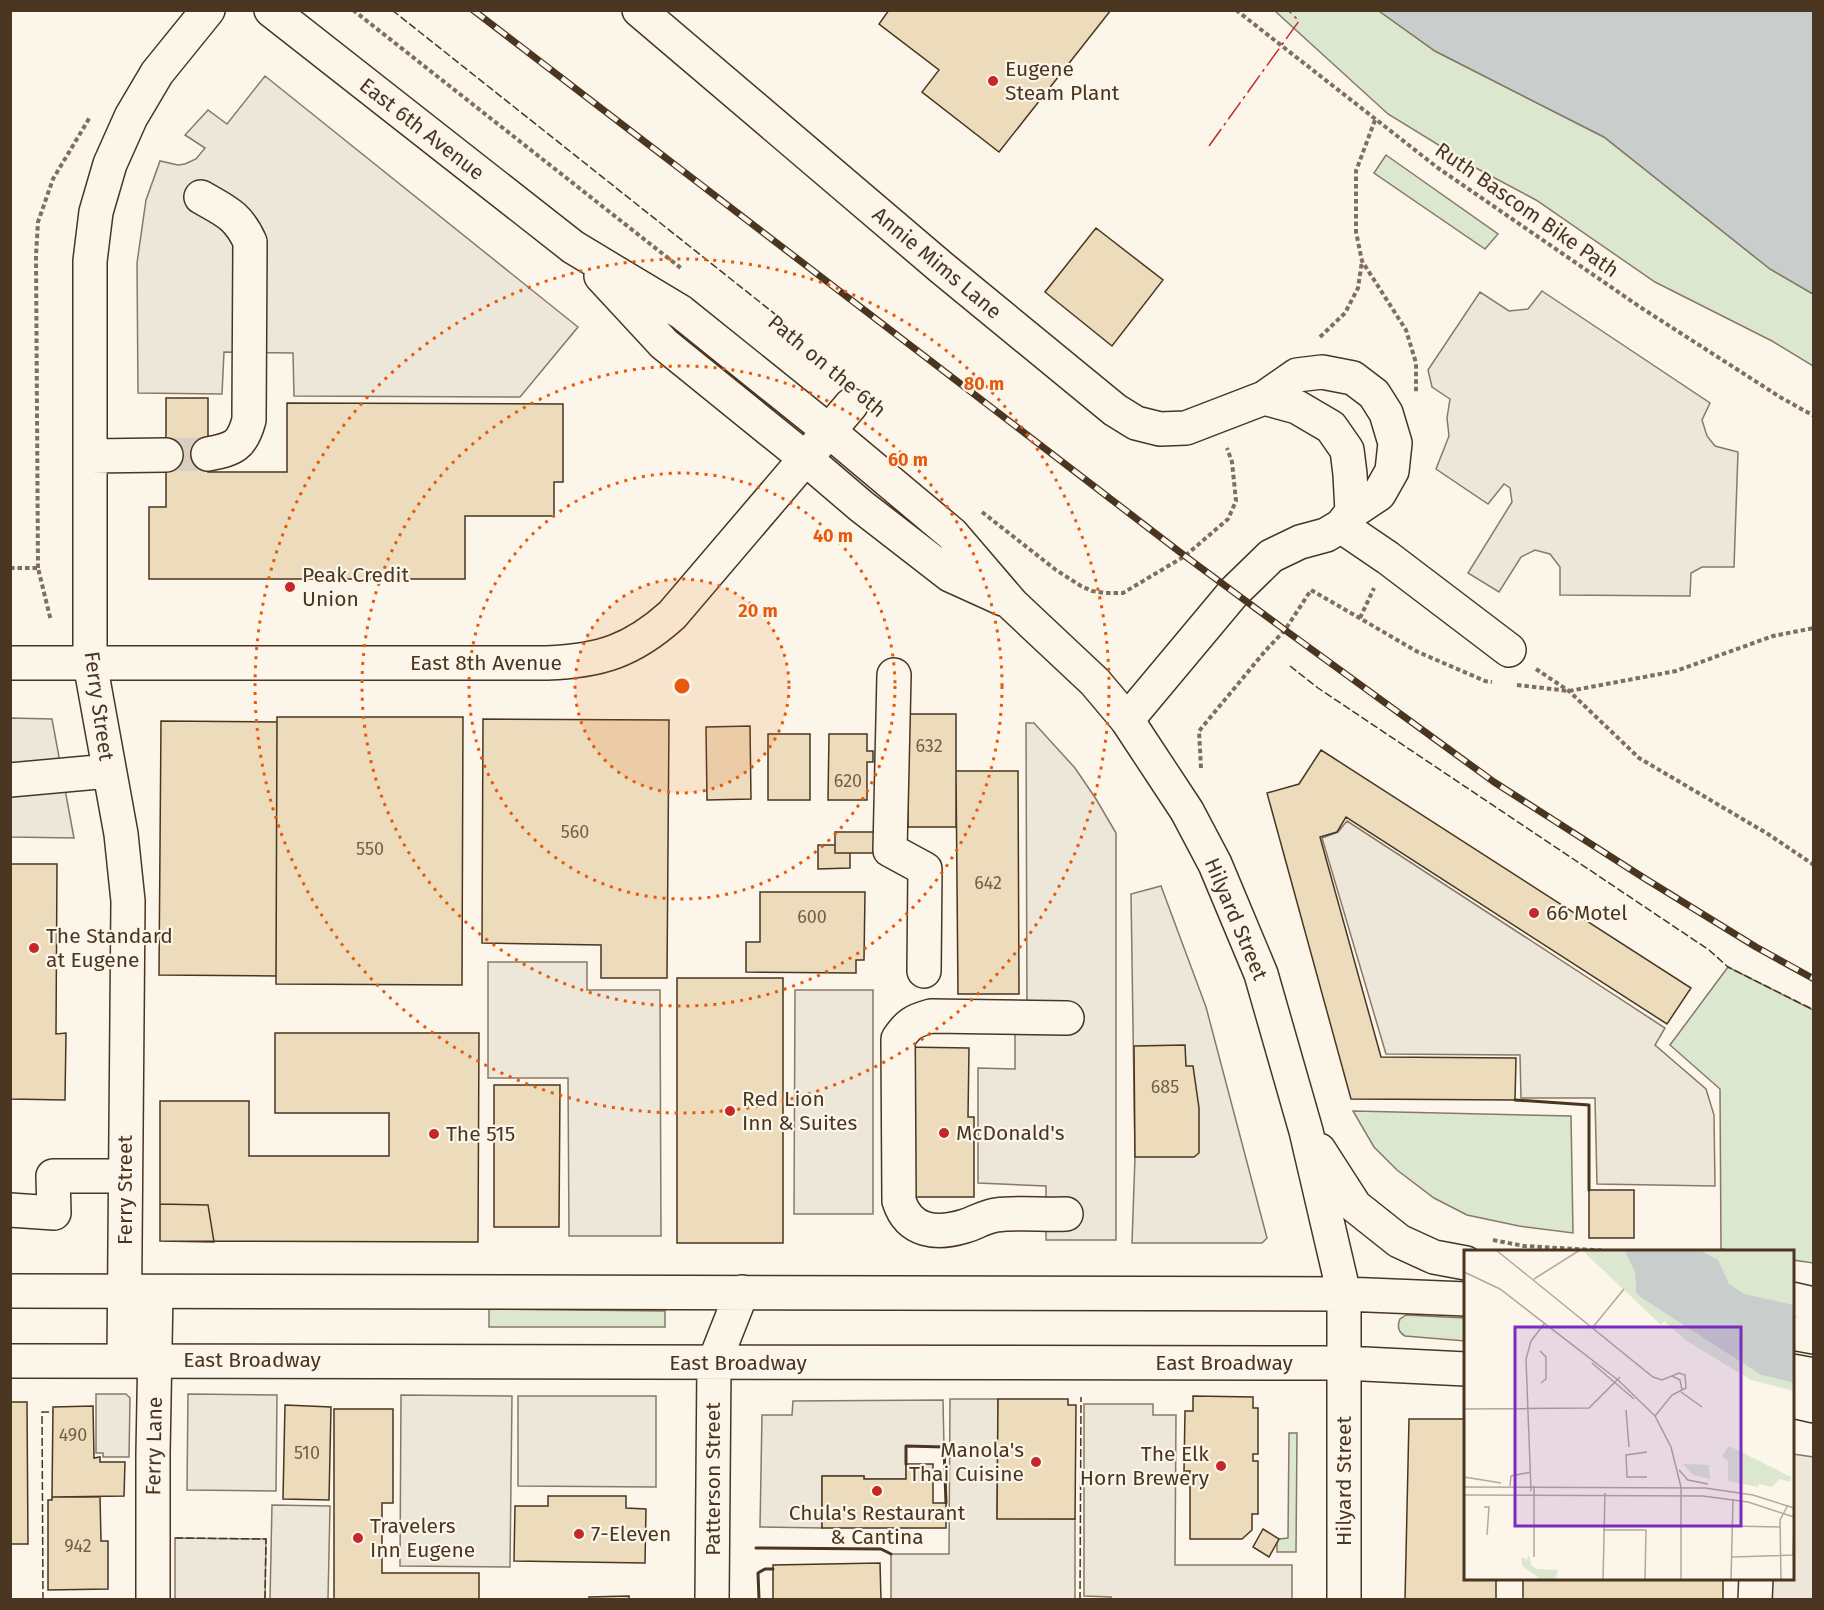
<svg xmlns="http://www.w3.org/2000/svg" width="1824" height="1610" font-family="'Fira Sans',sans-serif">
  <rect width="100%" height="100%" fill="#fbf6e9"/>
  <path fill="#dce7d0" stroke="#887966" stroke-width="1.5" d="M1275,11H1379L1435,51L1604,137L1770,269L1813,294V366L1772,341L1655,282L1536,200L1476,168L1388,114Z
    M1386,155L1498,234L1485,249L1374,173Z
    M1728,967L1813,1010V1263L1793,1260L1792,1252H1738L1721,1249L1720,1089L1670,1045Z
    M1353,1111L1571,1116L1573,1233L1519,1226L1467,1215L1434,1198L1397,1170L1374,1147Z
    M489,1309L665,1311V1327H489Z
    M1406,1315L1465,1318V1341L1405,1336C1398,1332 1397,1326 1400,1319Z
    M1289,1433H1297L1296,1552H1277V1542L1279,1539L1288,1538Z"/>
  <path fill="#ede7d9" stroke="#887966" stroke-width="1.5" d="M265,76L578,327L520,397L294,396L293,353L224,352L222,394L138,393L137,263L146,200L160,161L178,165L185,164L196,159L205,148L185,135L208,110L227,124Z
    M1542,291L1710,403L1702,420L1707,436L1715,446L1738,452L1734,567H1702L1691,573L1690,596L1560,595V567L1550,554L1535,550L1521,557L1499,592L1468,573L1512,502L1510,488L1504,484L1488,504L1436,469L1449,436L1447,418L1450,399L1432,387L1428,370L1480,292L1509,311L1528,309Z
    M11,718L52,719L74,838L11,837Z
    M1026,723H1034L1075,768L1096,799L1116,833V1240H1046V1186L978,1183V1068L1015,1069V1012H1027Z
    M1347,821L1665,1028L1655,1045L1706,1089L1714,1115L1715,1186L1597,1184L1595,1098H1521L1520,1055L1386,1054L1322,838L1338,832Z
    M1161,886L1206,1007L1267,1238L1262,1243H1132L1135,1157L1131,894Z
    M488,962H587V990H660L661,1236H569L568,1078H488Z
    M795,990H873V1214H794Z
    M96,1394H126L130,1398L129,1457H103V1453H96Z
    M188,1394L277,1395L276,1491L187,1490Z
    M401,1395L512,1396L510,1567L400,1566Z
    M518,1396H656V1487L518,1486Z
    M950,1399H998L997,1518L1075,1519V1599L891,1600V1554H949Z
    M943,1400L944,1447L906,1446V1479H864V1476H822V1528L760,1527L762,1415H792L793,1401Z
    M1084,1404H1153V1415H1176L1175,1565H1292V1599L1112,1600L1111,1597L1084,1596Z
    M1793,1454L1813,1457V1599H1772V1579L1792,1578Z
    M272,1505L330,1506L328,1599H270Z
    M175,1538L266,1539L265,1599H175Z"/>
  <path fill="#c9cecd" stroke="#887966" stroke-width="1.5" d="M1379,11H1813V294L1770,269L1604,137L1435,51Z"/>
  <path fill="#ecdcbc" stroke="#4a3520" stroke-width="1.5" d="M889,10H1111L999,152L922,92L939,70L879,24Z
    M1096,228L1163,280L1112,346L1045,292Z
    M166,398H208V472H287V403L563,404V482H554V516H465V579H149V507H166Z
    M903,714H956V827H908V778Z
    M277,717H463L462,985L276,984Z
    M483,719L669,720L667,978H601V945L482,943Z
    M161,721L277,722L276,976L159,975Z
    M750,726L751,799L707,800L706,727Z
    M768,734H810V800H768Z
    M829,734H867V751H873V762H867V800H828Z
    M1321,750L1691,988L1667,1024L1346,817L1337,832L1320,837L1381,1057L1516,1058L1515,1100L1351,1099L1267,793L1299,784Z
    M956,771H1018L1019,994H958Z
    M835,832H874V853H835Z
    M818,845H835V853H850V868L818,869Z
    M10,864H57L56,1034L66,1033L65,1100L10,1099Z
    M760,892H865L864,960H856V973L746,972V942H760Z
    M677,978H783V1243H677Z
    M275,1033H479L478,1242L160,1241V1101H249V1156H389V1113H275Z
    M1185,1045L1186,1066H1193L1199,1108V1153L1194,1157H1135L1134,1046Z
    M904,1047L969,1048L968,1117H974V1197H904Z
    M494,1085H560L559,1227H494Z
    M1589,1190H1634V1238H1589Z
    M160,1204L208,1205L214,1242L160,1241Z
    M1193,1396L1253,1397V1408H1258V1454H1253V1461H1258V1514H1252V1530L1242,1539H1190V1471H1184L1185,1411H1193Z
    M998,1399H1068V1405H1076L1075,1519H997Z
    M10,1402H27L28,1544H10Z
    M285,1405L331,1407L329,1500L283,1499Z
    M93,1406L94,1458L100,1457V1462H125L124,1496L52,1497L53,1407Z
    M334,1409H393V1503H382V1573H479V1600H334Z
    M1409,1419H1466V1578H1496V1600H1405Z
    M906,1464H933V1503H946V1528H822V1476H864V1479H906Z
    M548,1496H626V1508L646,1509L645,1563L514,1561L515,1506H548Z
    M52,1497H100L101,1541H108V1589L48,1590V1500H52Z
    M1263,1529L1279,1539L1269,1557L1253,1547Z
    M880,1563L881,1600H773V1565Z
    M1523,1578H1723V1600H1523Z
    M629,1596V1600H589V1597Z"/>
  <g fill="none" stroke-linecap="round" stroke-linejoin="round">
    <path stroke="#d8cfc1" stroke-width="33" stroke-dasharray="33 16" stroke-linecap="butt" d="M166,455L208,454"/>
    <g stroke="#4a3520" stroke-width="36">
      <path id="minor" d="M639,10L942,268L1115,410L1136,423L1160,429L1186,428L1264,398L1297,375L1322,372L1353,378L1374,394L1386,413L1395,443L1392,471L1379,494L1352,512L1341,526L1326,535L1300,542L1271,556L1234,592L1127,720
        M201,197C225,211 238,215 250,242L249,420C242,446 234,449 208,454
        M1264,398L1297,407L1331,427L1347,450L1350,474L1352,512
        M90,456L166,455
        M1341,526L1388,558L1509,650
        M10,663H547C600,661 632,651 672,615L851,405
        M894,675L890,850L925,869L924,971
        M10,780L109,771
        M10,1210L54,1213L53,1176H125
        M1066,1214C1043,1215 1018,1212 996,1215C984,1217 975,1223 965,1226C936,1235 909,1232 899,1201L898,1039C908,1024 913,1021 931,1016L1067,1018
        M124,1360L128,901L121,834L90,663V261L96,212L110,164L131,117L157,73L208,10
        M153,1600V1453L156,1292
        M1755,1600L1756,1578"/>
    </g>
    <g stroke="#4a3520" stroke-width="36">
      <path id="major" d="M271,10L573,247L681,312L829,431L952,534L1012,604L1095,682L1127,720L1187,811L1215,864L1261,974L1306,1131L1344,1294V1600
        M601,276L664,344L806,459L861,506L950,575L1003,599
        M1319,1150L1355,1206L1399,1241L1434,1257L1466,1263
        M10,1291L1344,1294L1466,1299
        M1792,1299L1814,1304
        M1792,1333L1814,1337
        M10,1361L1344,1363L1466,1369
        M1792,1371L1814,1375
        M1792,1401L1814,1406
        M712,1600L714,1363L742,1292"/>
    </g>
    <path stroke="#7f6f5c" stroke-width="4" stroke-dasharray="4.5 3" stroke-linecap="butt" d="M353,10L682,269
      M1236,10L1438,168L1640,307L1780,397L1814,416
      M1375,120L1356,171V232L1362,261L1406,330L1416,363V393
      M1320,337L1345,313L1358,288L1362,261
      M982,512L1056,570L1081,586L1092,591L1105,593H1123L1185,556L1228,519L1236,501L1232,462L1227,448
      M10,568H38L51,621
      M38,568L36,255L38,222L53,179L90,117
      M1360,618L1374,588
      M1536,669L1569,691L1639,758L1768,834L1814,865
      M1517,685L1569,691L1676,671L1773,636L1814,628
      M1201,768L1199,731L1266,650L1285,630L1311,590L1418,652L1485,681L1492,682
      M1493,1240L1524,1246L1628,1252"/>
    <use href="#minor" stroke="#fbf6e9" stroke-width="33"/>
    <use href="#major" stroke="#fbf6e9" stroke-width="33"/>
    <g stroke="#4a3520" stroke-width="7">
      <path id="rail" d="M473,10L1185,556L1285,630L1494,782L1644,878L1756,947L1814,979"/>
    </g>
    <use href="#rail" stroke="#fbf6e9" stroke-width="4.5" stroke-dasharray="14" stroke-linecap="butt"/>
    <path stroke="#4a3520" stroke-width="1.5" stroke-dasharray="8 3" stroke-linecap="butt" d="M392,10L785,322
      M1290,666L1318,688L1709,950L1728,967L1814,1010
      M175,1538L266,1539L265,1600
      M43,1600L42,1412H53
      M1080,1600L1081,1397"/>
    <path stroke="#4a3520" stroke-width="3" d="M1515,1100L1589,1105V1190
      M906,1464V1446L944,1447L946,1503
      M756,1548L881,1549L891,1554
      M759,1599L758,1573L765,1569H773"/>
    <path stroke="#c62828" stroke-width="1.5" stroke-dasharray="21 4.5 3 4.5" stroke-linecap="butt" d="M1209,146L1299,21L1288,10"/>
  </g>
  <circle cx="682" cy="686" r="107" fill="#e8590c" fill-opacity=".12"/>
  <g fill="none" stroke="#e8590c" stroke-width="3" stroke-dasharray="3 6">
    <circle cx="682" cy="686" r="107"/>
    <circle cx="682" cy="686" r="213"/>
    <circle cx="682" cy="686" r="320"/>
    <circle cx="682" cy="686" r="427"/>
  </g>
  <g fill="#c62828" stroke="#fbf6e9" stroke-width="2">
    <circle cx="993" cy="81" r="6"/>
    <circle cx="290" cy="587" r="6"/>
    <circle cx="1534" cy="913" r="6"/>
    <circle cx="34" cy="948" r="6"/>
    <circle cx="730" cy="1111" r="6"/>
    <circle cx="944" cy="1133" r="6"/>
    <circle cx="434" cy="1134" r="6"/>
    <circle cx="1036" cy="1462" r="6"/>
    <circle cx="1221" cy="1466" r="6"/>
    <circle cx="877" cy="1491" r="6"/>
    <circle cx="579" cy="1534" r="6"/>
    <circle cx="358" cy="1538" r="6"/>
  </g>
  <g text-anchor="middle" stroke-width="4.5" stroke-linejoin="round" paint-order="stroke">
    <g font-size="18" fill="#725f47">
      <text x="929" y="752">632</text>
      <text x="848" y="787">620</text>
      <text x="575" y="838">560</text>
      <text x="370" y="855">550</text>
      <text x="988" y="889">642</text>
      <text x="812" y="923">600</text>
      <text x="1165" y="1093">685</text>
      <text x="73" y="1441">490</text>
      <text x="307" y="1459">510</text>
      <text x="78" y="1552">942</text>
    </g>
    <g font-size="21" fill="#4a3520" stroke="#fbf6e9" text-anchor="start">
      <text x="1005" y="76">Eugene<tspan x="1005" dy="24">Steam Plant</tspan></text>
      <text x="302" y="582">Peak Credit<tspan x="302" dy="24">Union</tspan></text>
      <text x="1546" y="920">66 Motel</text>
      <text x="46" y="943">The Standard<tspan x="46" dy="24">at Eugene</tspan></text>
      <text x="742" y="1106">Red Lion<tspan x="742" dy="24">Inn &amp; Suites</tspan></text>
      <text x="956" y="1140">McDonald's</text>
      <text x="446" y="1141">The 515</text>
      <text x="1024" y="1457" text-anchor="end">Manola's<tspan x="1024" dy="24">Thai Cuisine</tspan></text>
      <text x="1209" y="1461" text-anchor="end">The Elk<tspan x="1209" dy="24">Horn Brewery</tspan></text>
      <text x="877" y="1520" text-anchor="middle">Chula's Restaurant<tspan x="877" dy="24">&amp; Cantina</tspan></text>
      <text x="370" y="1533">Travelers<tspan x="370" dy="24">Inn Eugene</tspan></text>
      <text x="591" y="1541">7-Eleven</text>
    </g>
    <g font-size="21" fill="#4a3520" stroke="#fbf6e9">
      <text transform="translate(422 129) rotate(38)" y="7">East 6th Avenue</text>
      <text transform="translate(1527 210) rotate(35)" y="7">Ruth Bascom Bike Path</text>
      <text transform="translate(937 263) rotate(40)" y="7">Annie Mims Lane</text>
      <text transform="translate(827 366) rotate(40)" y="7">Path on the 6th</text>
      <text x="486" y="670">East 8th Avenue</text>
      <text transform="translate(99 706) rotate(82)" y="7">Ferry Street</text>
      <text transform="translate(1236 919) rotate(67)" y="7">Hilyard Street</text>
      <text transform="translate(125 1190) rotate(-90)" y="7">Ferry Street</text>
      <text x="252" y="1367">East Broadway</text>
      <text x="738" y="1370">East Broadway</text>
      <text x="1224" y="1370">East Broadway</text>
      <text transform="translate(154 1446) rotate(-89)" y="7">Ferry Lane</text>
      <text transform="translate(713 1479) rotate(-90)" y="7">Patterson Street</text>
      <text transform="translate(1344 1481) rotate(-90)" y="7">Hilyard Street</text>
    </g>
  </g>
  <g transform="translate(1464 1250)">
    <rect width="330" height="330" fill="#fbf6e9"/>
    <path d="M160,0L171,22L172,42L176,47L297,125L330,133V141L287,130L223,91L200,71L197,75L119,1ZM233,0H330V55L275,46ZM265,196L327,227L326,232L316,229L308,237L295,234L294,237L264,231V211L258,206ZM219,214L245,215L246,229L229,225ZM65,305L67,315L73,319L94,320L91,330H78L58,316L57,307L63,310Z" fill="#dce7d0"/>
    <path d="M160,0H236L254,10L265,34L280,44L330,55V133L297,125L176,47L172,42L171,22Z" fill="#c9cecd"/>
    <path fill="none" stroke="#b4a999" stroke-width="1.5" d="M32,0L189,127L198,130L215,123L221,125L222,138L208,145L191,166M0,22L36,39L154,130L191,166L207,197L217,237V330M70,29L116,0M129,77L160,39M76,101L82,107V129L77,133M128,113L170,149M208,126L216,130L218,140M217,142L238,157M0,159L125,158L156,127M162,160L165,197M215,220L224,230L244,234M0,227L37,233M183,227H163L162,205L183,202M46,236L47,226L67,222M0,237L241,238L289,245L330,258M67,241L62,109L67,91L80,74M0,245L239,246L284,252L330,267M20,257H25L23,285M268,276L316,277M139,280H182L181,330M70,307V236M268,307L329,305L330,280M139,330L141,243M267,330L269,249M317,330L316,270L324,255"/>
    <path fill="#7b2cbf" fill-opacity="0.15" stroke="#7b2cbf" stroke-width="3" d="M51,77H277V276H51Z"/>
    <rect width="330" height="330" fill="none" stroke="#4a3520" stroke-width="3"/>
  </g>
  <circle cx="682" cy="686" r="9" fill="#e8590c" stroke="#fbf6e9" stroke-width="3"/>
  <g font-size="18" text-anchor="middle" font-weight="bold" fill="#e8590c" stroke="#fbf6e9" stroke-width="4.5" stroke-linejoin="round" paint-order="stroke">
    <text x="984" y="390">80 m</text>
    <text x="908" y="466">60 m</text>
    <text x="833" y="542">40 m</text>
    <text x="758" y="617">20 m</text>
  </g>
  <rect width="1824" height="1610" fill="none" stroke="#4a3520" stroke-width="24"/>
</svg>
